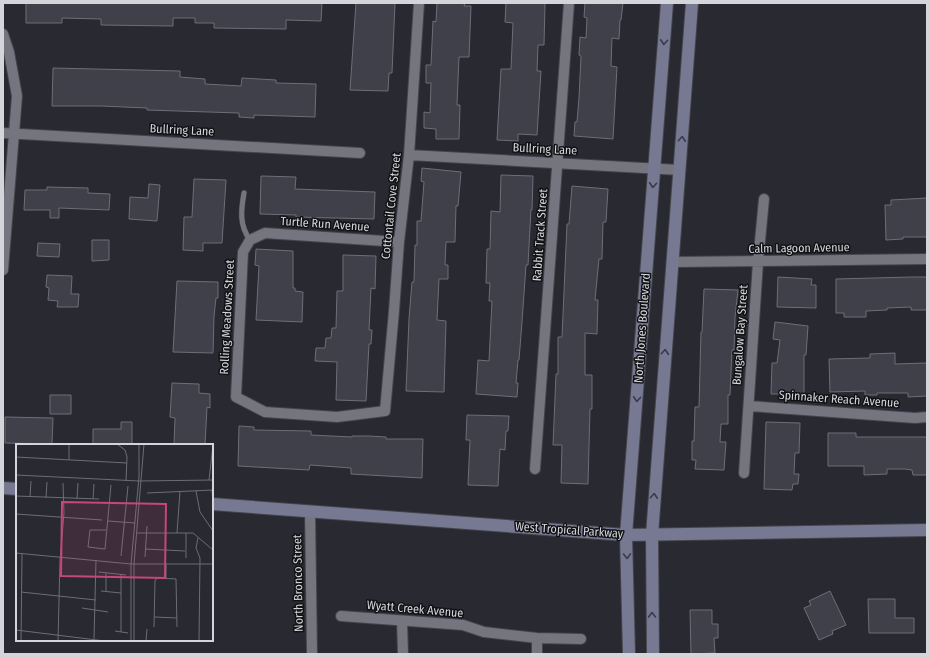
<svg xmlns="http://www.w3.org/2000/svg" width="930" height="657" font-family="'Fira Sans Condensed',sans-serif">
  <rect width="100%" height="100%" fill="#282931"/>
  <path fill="#3f4049" stroke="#6d6f78" d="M26,3H322L321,21L286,20V29L214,28V23H195V18H173V26L101,25V19L62,18V23H26Z
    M356,3H395L392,73H389L388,91L350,90Z
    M437,3H465L464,6H471L469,57H459L457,105H460L459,139H436V129L424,128V112L430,113L431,83H426V65H431L433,21L436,22Z
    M506,3H545L544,45H538L537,71H541L537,135L518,134V141L497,140L501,69H511L513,23L505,22Z
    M585,3H623L621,20H620L619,39L612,38L611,66L617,67L613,139L574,136L575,122H577L579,98L581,56L579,55L580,37L586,38L587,18L584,17Z
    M53,68L180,71V77L205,79V84L241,86L242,78L276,80V83L316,84L315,117L254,115V118L239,117V113L147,110V108L101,106H52Z
    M422,168L461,172L458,206H456L455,242H446L445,265H448V279H439L437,320L446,321L444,392L406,391L409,319L412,282H414L415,245H417V221H421L424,182L421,181Z
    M501,175L533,176L532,210L531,209L528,265H526L522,322L519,360H518L516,383H518L517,397L476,394L478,360L489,361L492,301H489L490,283H486L487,249H490L491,211L500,212Z
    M261,176L296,177L295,189L375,192L374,219L296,217V215L260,214Z
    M194,179L226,180L222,243H203V251L183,250L184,217H192Z
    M149,184L160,185L157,221L129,219L130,197L148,198Z
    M572,186L608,189L606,222H603L602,259H599L595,300H598L597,334L585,333V375H592V409H590L588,484L561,483L562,445H553L556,374H558V337H562L567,224H569Z
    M47,187L88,188V193L110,194L109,210L59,208V218H50V210H24L25,190H47Z
    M927,198V237H903V239L886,240L885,205H891V200Z
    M92,240H109V260L92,261Z
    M38,243L60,244L59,257L37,256Z
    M256,249L293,251V288H295V291L303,292L302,322L256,320L259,266L255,265Z
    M343,255L376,256L375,289L371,288L369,330H372L371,344H369L366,401L336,400L337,362L315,361L316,348H325L326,338H331L332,328H336L337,291H343Z
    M47,275L72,276L71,294H79L78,307H57L58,301L48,300L49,288L46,287Z
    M778,277L812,279L811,285H816V308L777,307Z
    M911,277H927V310H911V307L887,308V310L866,311V317H844V313H836V279Z
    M177,281L218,282V298H216L214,316L213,353L173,352Z
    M704,289L738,290L735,317L734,350H732L730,395H728V424H721L720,442H726L724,470L695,469L696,460H692V441H694L695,407H699L701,332H702Z
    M775,322L808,326L806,355H804V394H771L772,363H777L780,340L773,339Z
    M895,353V364L926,363L927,366V396L908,397V393H877V395H865V391L830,392L829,359L870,358V354Z
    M172,383L199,384V393L210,394V408L207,407L205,445H174L175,418L170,417Z
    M50,395H71V414H50Z
    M467,415L509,416L508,431H506L505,450L500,449L498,486L468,485L470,440H466Z
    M5,417L53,418L52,444L5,443Z
    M121,422H132V445H93V429H121Z
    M766,422L800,423L799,453H795L794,474H799L798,484H793L792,490L764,489Z
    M239,426L254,427V430L311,431V435L352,437V436H369L386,437V439H423L422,478L351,474V468L310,465L309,470L238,466Z
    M828,433H856V437H927V475H913L912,470L905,469H887V474L864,475V466H828Z
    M830,591L846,625L832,631L833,634L819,640L804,608L811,605L809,601Z
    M868,599H895V618H914V633H869Z
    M690,610H712V624H718V638H714L715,653L691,654Z"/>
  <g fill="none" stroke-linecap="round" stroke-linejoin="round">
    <g stroke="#44444b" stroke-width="6">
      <path id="service" d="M244,193C241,210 239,225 250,240"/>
    </g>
    <g stroke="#44444b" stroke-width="12">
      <path id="minor" d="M3,34L9,52L17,96L3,270
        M3,133L360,153
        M409,155L680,170
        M399,242L265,233L250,240L243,252L236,397L265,412L337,417L385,411L394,311L399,242L409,155L419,3
        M672,262L927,259
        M749,406L915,418L927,417
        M535,469L569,3
        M744,473L758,262L764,199
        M310,511L312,654
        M341,616L463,625L484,632L537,638L581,639
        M402,621L403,654
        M537,638V654"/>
    </g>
    <g stroke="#44444b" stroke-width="14">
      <path id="secondary" d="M3,488L17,489
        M212,504L626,535L927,530
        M629,654L626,535L667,3
        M653,654L652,535L692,3"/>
    </g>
    <use href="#service" stroke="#74757f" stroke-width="5"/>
    <use href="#minor" stroke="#74757f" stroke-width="10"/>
    <use href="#secondary" stroke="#777993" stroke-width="12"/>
  </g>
  <defs><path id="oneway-chevron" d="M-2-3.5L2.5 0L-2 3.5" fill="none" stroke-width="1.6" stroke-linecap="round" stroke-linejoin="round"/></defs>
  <g stroke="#3a3b47">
    <use href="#oneway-chevron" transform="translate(664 42) rotate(94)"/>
    <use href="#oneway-chevron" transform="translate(682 139) rotate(-86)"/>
    <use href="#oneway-chevron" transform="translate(653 185) rotate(94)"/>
    <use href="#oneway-chevron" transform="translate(665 352) rotate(-86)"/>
    <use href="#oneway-chevron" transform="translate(637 399) rotate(94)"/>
    <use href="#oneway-chevron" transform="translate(654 496) rotate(-86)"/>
    <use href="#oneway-chevron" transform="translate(627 556) rotate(89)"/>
    <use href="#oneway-chevron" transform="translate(652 615) rotate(-91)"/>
  </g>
  <g text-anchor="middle" stroke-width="3" stroke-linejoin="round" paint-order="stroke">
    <g font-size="12" fill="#d4d5da" stroke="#111215">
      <text transform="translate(182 130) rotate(3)" y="4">Bullring Lane</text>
      <text transform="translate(545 149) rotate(3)" y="4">Bullring Lane</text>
      <text transform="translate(391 206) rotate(-84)" y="4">Cottontail Cove Street</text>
      <text transform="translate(325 224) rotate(4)" y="4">Turtle Run Avenue</text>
      <text transform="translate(540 235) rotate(-86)" y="4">Rabbit Track Street</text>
      <text transform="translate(799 248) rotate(-1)" y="4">Calm Lagoon Avenue</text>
      <text transform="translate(227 317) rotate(-87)" y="4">Rolling Meadows Street</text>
      <text transform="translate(642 328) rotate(-86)" y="4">North Jones Boulevard</text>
      <text transform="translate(740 335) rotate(-86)" y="4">Bungalow Bay Street</text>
      <text transform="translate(839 399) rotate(4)" y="4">Spinnaker Reach Avenue</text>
      <text transform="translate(569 530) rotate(4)" y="4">West Tropical Parkway</text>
      <text transform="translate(298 583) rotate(-91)" y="4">North Bronco Street</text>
      <text transform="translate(415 609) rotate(5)" y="4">Wyatt Creek Avenue</text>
    </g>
  </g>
  <g transform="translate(16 444)">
    <rect width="197" height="197" fill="#282931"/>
    <path fill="none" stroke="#6d6e75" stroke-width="1" d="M101,0L109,6L111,13L110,37M0,13L111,19M53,16V0M0,31L123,37L197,36M193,36L197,1M196,46L197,58M180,47L184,68L197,87M131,49L197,46M0,52L83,55M14,53L15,37M30,54L31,38M61,55L62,39M77,55L78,40M0,70L86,76M92,77L119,79M90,86H74L72,103L89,105L95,41M121,89H177L197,106M161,89L164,47M170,89V114M182,94L180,104L184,114L183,197M129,105L169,107M0,109L115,120H197M105,112L112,42M129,113L131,82M150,120V134M83,128L110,131M90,129V148M85,147L105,149M5,148L80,156M66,164L92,168M139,173L161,174M138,183L139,136L142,134L160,135L161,183M0,186L89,197M99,187L112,189M105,188V131M78,195L80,116M5,197L6,110M42,197L44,116L48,69L47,39M115,197V120L123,33V0M118,197V120L128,0M130,197L131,185"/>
    <path fill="#c6477b" fill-opacity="0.15" stroke="#c6477b" stroke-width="2" d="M46,58L150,60L149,134L45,132Z"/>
    <rect width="197" height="197" fill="none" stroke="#d4d5da" stroke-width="2"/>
  </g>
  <rect width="930" height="657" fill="none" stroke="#d4d5da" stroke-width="8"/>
</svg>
